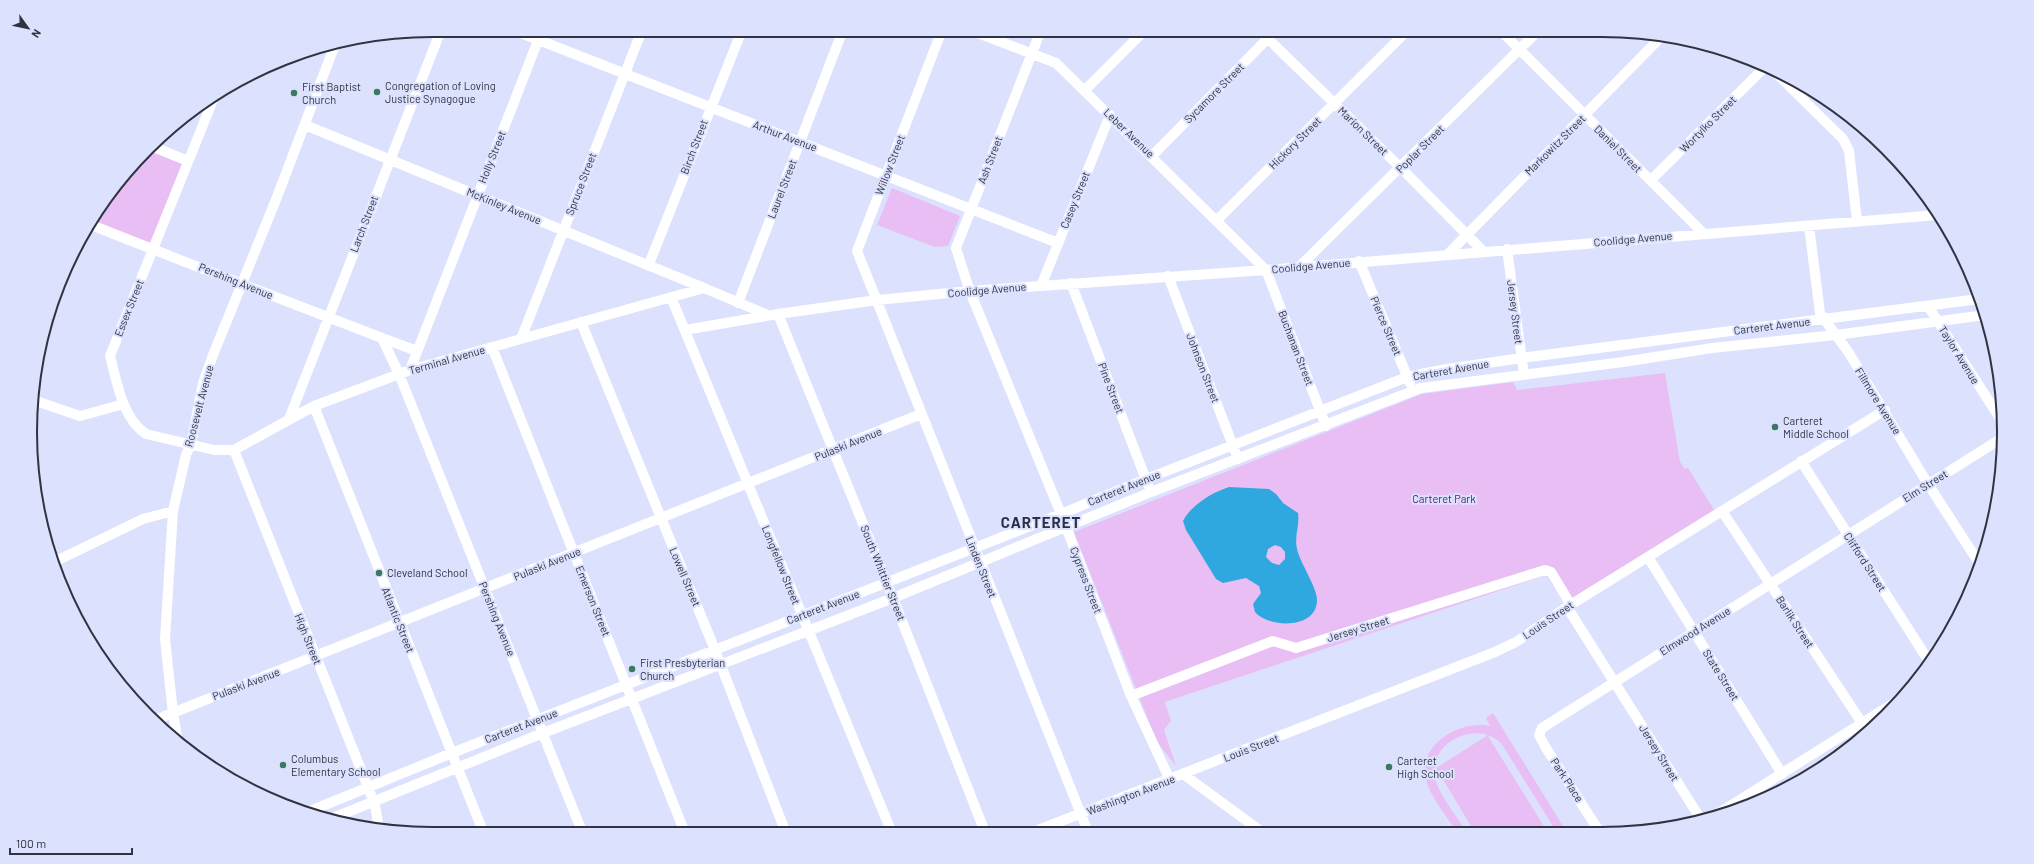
<svg xmlns="http://www.w3.org/2000/svg" width="2034" height="864" font-family="Barlow,sans-serif">
  <rect width="100%" height="100%" fill="#dce2fe"/>
  <path fill="#e8bef4" d="M152,145L187,159L148,247L89,224L130,167Z
    M892,188L960,216L948,246L935,247L877,225Z
    M1665,373L1680,462L1685,469L1688,468L1716,513L1568,608L1546,575L1165,702L1171,721L1164,730L1176,766L1157,742L1074,532L1422,394L1513,382L1517,390Z
    M1493,713L1566,831H1556L1503,746C1483,719 1433,738 1434,772C1434,789 1457,816 1466,831H1456C1446,815 1431,798 1426,780C1417,744 1460,720 1490,726L1486,718Z
    M1488,735V736L1547,831H1474L1436,768Z"/>
  <path fill="#2ea8de" fill-rule="evenodd" d="M1229,487L1269,489L1276,494L1283,503L1298,513C1300,525 1294,536 1297,549C1300,563 1317,587 1317,600C1317,628 1274,628 1258,615L1255,612L1253,604L1261,593L1259,586L1246,578L1223,583L1216,579L1186,530L1183,521C1191,505 1213,492 1229,487ZM1275,545L1281,547L1285,552V559L1279,565L1272,563L1266,557L1268,549Z"/>
  <g fill="none" stroke-linecap="round" stroke-linejoin="round">
    <path stroke="#fff" stroke-width="10" d="M513,30L1058,243
      M942,30L857,251L1088,832
      M970,30L1056,63L1266,270L1326,426
      M1041,30L956,248L969,289L1061,514L1131,696L1170,780
      M1259,30L1401,168L1483,251
      M1500,30L1703,233
      M1774,71L1843,139L1849,151L1857,221
      M1085,90L1145,30
      M215,95L110,356C117,382 122,418 146,434L214,450H234L314,406L410,370L704,288L768,315
      M305,125L704,288
      M151,146L188,161
      M1152,156L1276,30
      M1651,180L1765,67
      M1216,221L1408,30
      M89,224C186,263 284,300 382,338L399,374L583,834
      M1809,226L1820,313L1849,353L1928,484L1981,566
      M1507,249L1524,375
      M1448,254L1662,36
      M1359,261L1410,383
      M649,264L742,30
      M1300,266L1539,30
      M1168,276L1238,459
      M1071,283L1148,485
      M1041,286L1110,115
      M671,297L892,833
      M738,303L843,30
      M1928,306L2003,423
      M778,314L887,583L985,832
      M581,322L715,650L786,833
      M685,330L778,314L877,300L970,291L1266,270L1938,215
      M382,338L417,351
      M521,339L642,30
      M492,347L685,833
      M410,370L542,30
      M33,400L80,416L124,404
      M314,406L484,834
      M289,419L441,30
      M234,450L375,805L379,829
      M1801,461L1930,663
      M1722,511L1862,723L1870,731
      M1648,557L1782,774
      M52,563L143,519L173,511
      M1567,607L1700,818
      M1131,696L1273,641L1296,648L1545,570L1551,572L1571,605
      M155,720L921,414
      M178,742L173,713L165,639L173,511L186,455L191,444L203,383L213,355L277,197L336,42
      M1183,774L1262,832
      M305,813L452,753L1061,514L1146,479L1407,377L1441,370L1521,358L1979,299
      M1719,813L1894,703
      M328,820L543,733L893,598L1151,492L1421,388L1623,362L1712,348L1836,335L1985,315
      M1599,831L1546,748L1539,735L1542,728L2002,438
      M1033,832L1495,652L1516,642L1567,607L1885,410"/>
  </g>
  <g fill="#3c7862" stroke="#dce2fe" stroke-width="1.5">
    <circle cx="377" cy="92" r="4"/>
    <circle cx="294" cy="93" r="4"/>
    <circle cx="1775" cy="427" r="4"/>
    <circle cx="379" cy="573" r="4"/>
    <circle cx="632" cy="669" r="4"/>
    <circle cx="283" cy="765" r="4"/>
    <circle cx="1389" cy="767" r="4"/>
  </g>
  <g text-anchor="middle" stroke-width="4" stroke-linejoin="round" paint-order="stroke">
    <g font-size="11" fill="#303341" stroke="#dce2fe" text-anchor="start">
      <text x="385" y="90">Congregation of Loving<tspan x="385" dy="13">Justice Synagogue</tspan></text>
      <text x="302" y="91">First Baptist<tspan x="302" dy="13">Church</tspan></text>
      <text x="1783" y="425">Carteret<tspan x="1783" dy="13">Middle School</tspan></text>
      <text x="387" y="577">Cleveland School</text>
      <text x="640" y="667">First Presbyterian<tspan x="640" dy="13">Church</tspan></text>
      <text x="291" y="763">Columbus<tspan x="291" dy="13">Elementary School</tspan></text>
      <text x="1397" y="765">Carteret<tspan x="1397" dy="13">High School</tspan></text>
    </g>
    <g font-size="11" fill="#303341" stroke="#dce2fe">
      <text transform="translate(1214 93) rotate(-45)" y="4">Sycamore Street</text>
      <text transform="translate(1708 124) rotate(-45)" y="4">Wortylko Street</text>
      <text transform="translate(1363 131) rotate(44)" y="4">Marion Street</text>
      <text transform="translate(1129 133) rotate(44)" y="4">Leber Avenue</text>
      <text transform="translate(785 136) rotate(21)" y="4">Arthur Avenue</text>
      <text transform="translate(1295 143) rotate(-45)" y="4">Hickory Street</text>
      <text transform="translate(1555 145) rotate(-45)" y="4">Markowitz Street</text>
      <text transform="translate(694 147) rotate(-69)" y="4">Birch Street</text>
      <text transform="translate(1420 149) rotate(-45)" y="4">Poplar Street</text>
      <text transform="translate(1618 149) rotate(45)" y="4">Daniel Street</text>
      <text transform="translate(492 157) rotate(-68)" y="4">Holly Street</text>
      <text transform="translate(990 160) rotate(-69)" y="4">Ash Street</text>
      <text transform="translate(890 165) rotate(-69)" y="4">Willow Street</text>
      <text transform="translate(581 184) rotate(-69)" y="4">Spruce Street</text>
      <text transform="translate(782 189) rotate(-69)" y="4">Laurel Street</text>
      <text transform="translate(1075 200) rotate(-68)" y="4">Casey Street</text>
      <text transform="translate(504 206) rotate(22)" y="4">McKinley Avenue</text>
      <text transform="translate(364 224) rotate(-69)" y="4">Larch Street</text>
      <text transform="translate(1633 239) rotate(-5)" y="4">Coolidge Avenue</text>
      <text transform="translate(1311 266) rotate(-5)" y="4">Coolidge Avenue</text>
      <text transform="translate(236 281) rotate(22)" y="4">Pershing Avenue</text>
      <text transform="translate(987 290) rotate(-5)" y="4">Coolidge Avenue</text>
      <text transform="translate(129 308) rotate(-68)" y="4">Essex Street</text>
      <text transform="translate(1515 312) rotate(83)" y="4">Jersey Street</text>
      <text transform="translate(1386 326) rotate(67)" y="4">Pierce Street</text>
      <text transform="translate(1772 326) rotate(-7)" y="4">Carteret Avenue</text>
      <text transform="translate(1296 348) rotate(69)" y="4">Buchanan Street</text>
      <text transform="translate(1959 355) rotate(58)" y="4">Taylor Avenue</text>
      <text transform="translate(447 360) rotate(-16)" y="4">Terminal Avenue</text>
      <text transform="translate(1203 368) rotate(69)" y="4">Johnson Street</text>
      <text transform="translate(1451 370) rotate(-10)" y="4">Carteret Avenue</text>
      <text transform="translate(1111 388) rotate(69)" y="4">Pine Street</text>
      <text transform="translate(1878 401) rotate(58)" y="4">Fillmore Avenue</text>
      <text transform="translate(199 406) rotate(-75)" y="4">Roosevelt Avenue</text>
      <text transform="translate(848 444) rotate(-22)" y="4">Pulaski Avenue</text>
      <text transform="translate(1925 486) rotate(-32)" y="4">Elm Street</text>
      <text transform="translate(1124 488) rotate(-22)" y="4">Carteret Avenue</text>
      <text transform="translate(1865 562) rotate(57)" y="4">Clifford Street</text>
      <text transform="translate(547 564) rotate(-22)" y="4">Pulaski Avenue</text>
      <text transform="translate(781 565) rotate(68)" y="4">Longfellow Street</text>
      <text transform="translate(981 567) rotate(68)" y="4">Linden Street</text>
      <text transform="translate(883 573) rotate(68)" y="4">South Whittier Street</text>
      <text transform="translate(685 577) rotate(67)" y="4">Lowell Street</text>
      <text transform="translate(1086 580) rotate(69)" y="4">Cypress Street</text>
      <text transform="translate(593 601) rotate(68)" y="4">Emerson Street</text>
      <text transform="translate(823 607) rotate(-21)" y="4">Carteret Avenue</text>
      <text transform="translate(497 619) rotate(68)" y="4">Pershing Avenue</text>
      <text transform="translate(398 620) rotate(68)" y="4">Atlantic Street</text>
      <text transform="translate(1548 620) rotate(-34)" y="4">Louis Street</text>
      <text transform="translate(1795 622) rotate(57)" y="4">Barlik Street</text>
      <text transform="translate(1358 629) rotate(-17)" y="4">Jersey Street</text>
      <text transform="translate(1695 631) rotate(-32)" y="4">Elmwood Avenue</text>
      <text transform="translate(308 639) rotate(68)" y="4">High Street</text>
      <text transform="translate(1721 675) rotate(58)" y="4">State Street</text>
      <text transform="translate(246 684) rotate(-21)" y="4">Pulaski Avenue</text>
      <text transform="translate(521 726) rotate(-21)" y="4">Carteret Avenue</text>
      <text transform="translate(1251 748) rotate(-21)" y="4">Louis Street</text>
      <text transform="translate(1659 753) rotate(58)" y="4">Jersey Street</text>
      <text transform="translate(1567 780) rotate(57)" y="4">Park Place</text>
      <text transform="translate(1131 795) rotate(-21)" y="4">Washington Avenue</text>
    </g>
    <g font-size="11" fill="#5f1172" stroke="#dce2fe">
      <text x="1444" y="503">Carteret Park</text>
    </g>
    <g font-size="15" font-weight="bold" letter-spacing="1" fill="#292e49" stroke="#dce2fe">
      <text x="1041" y="528">CARTERET</text>
    </g>
  </g>
  <path d="M0 0H2034V864H0ZM432 37H1602A395 395 0 0 1 1997 432V432A395 395 0 0 1 1602 827H432A395 395 0 0 1 37 432V432A395 395 0 0 1 432 37Z" fill="#dce2fe" fill-rule="evenodd"/>
  <path fill="none" stroke="#303341" stroke-width="2" d="M432 37H1602A395 395 0 0 1 1997 432V432A395 395 0 0 1 1602 827H432A395 395 0 0 1 37 432V432A395 395 0 0 1 432 37Z"/>
  <g transform="translate(28 28) rotate(123)" stroke="#dce2fe" stroke-width="3" paint-order="stroke">
  <path d="M0-3L7 15L0 10L-7 15Z" fill="#303341"/>
  <text y="-6" font-size="11" font-weight="bold" text-anchor="middle" fill="#303341">N</text>
  </g>
  <path d="M10 848v6h122v-6" fill="none" stroke="#303341" stroke-width="2"/>
  <text x="16" y="848" font-size="12" fill="#303341" stroke="#dce2fe" stroke-width="3" paint-order="stroke">100 m</text>
</svg>
